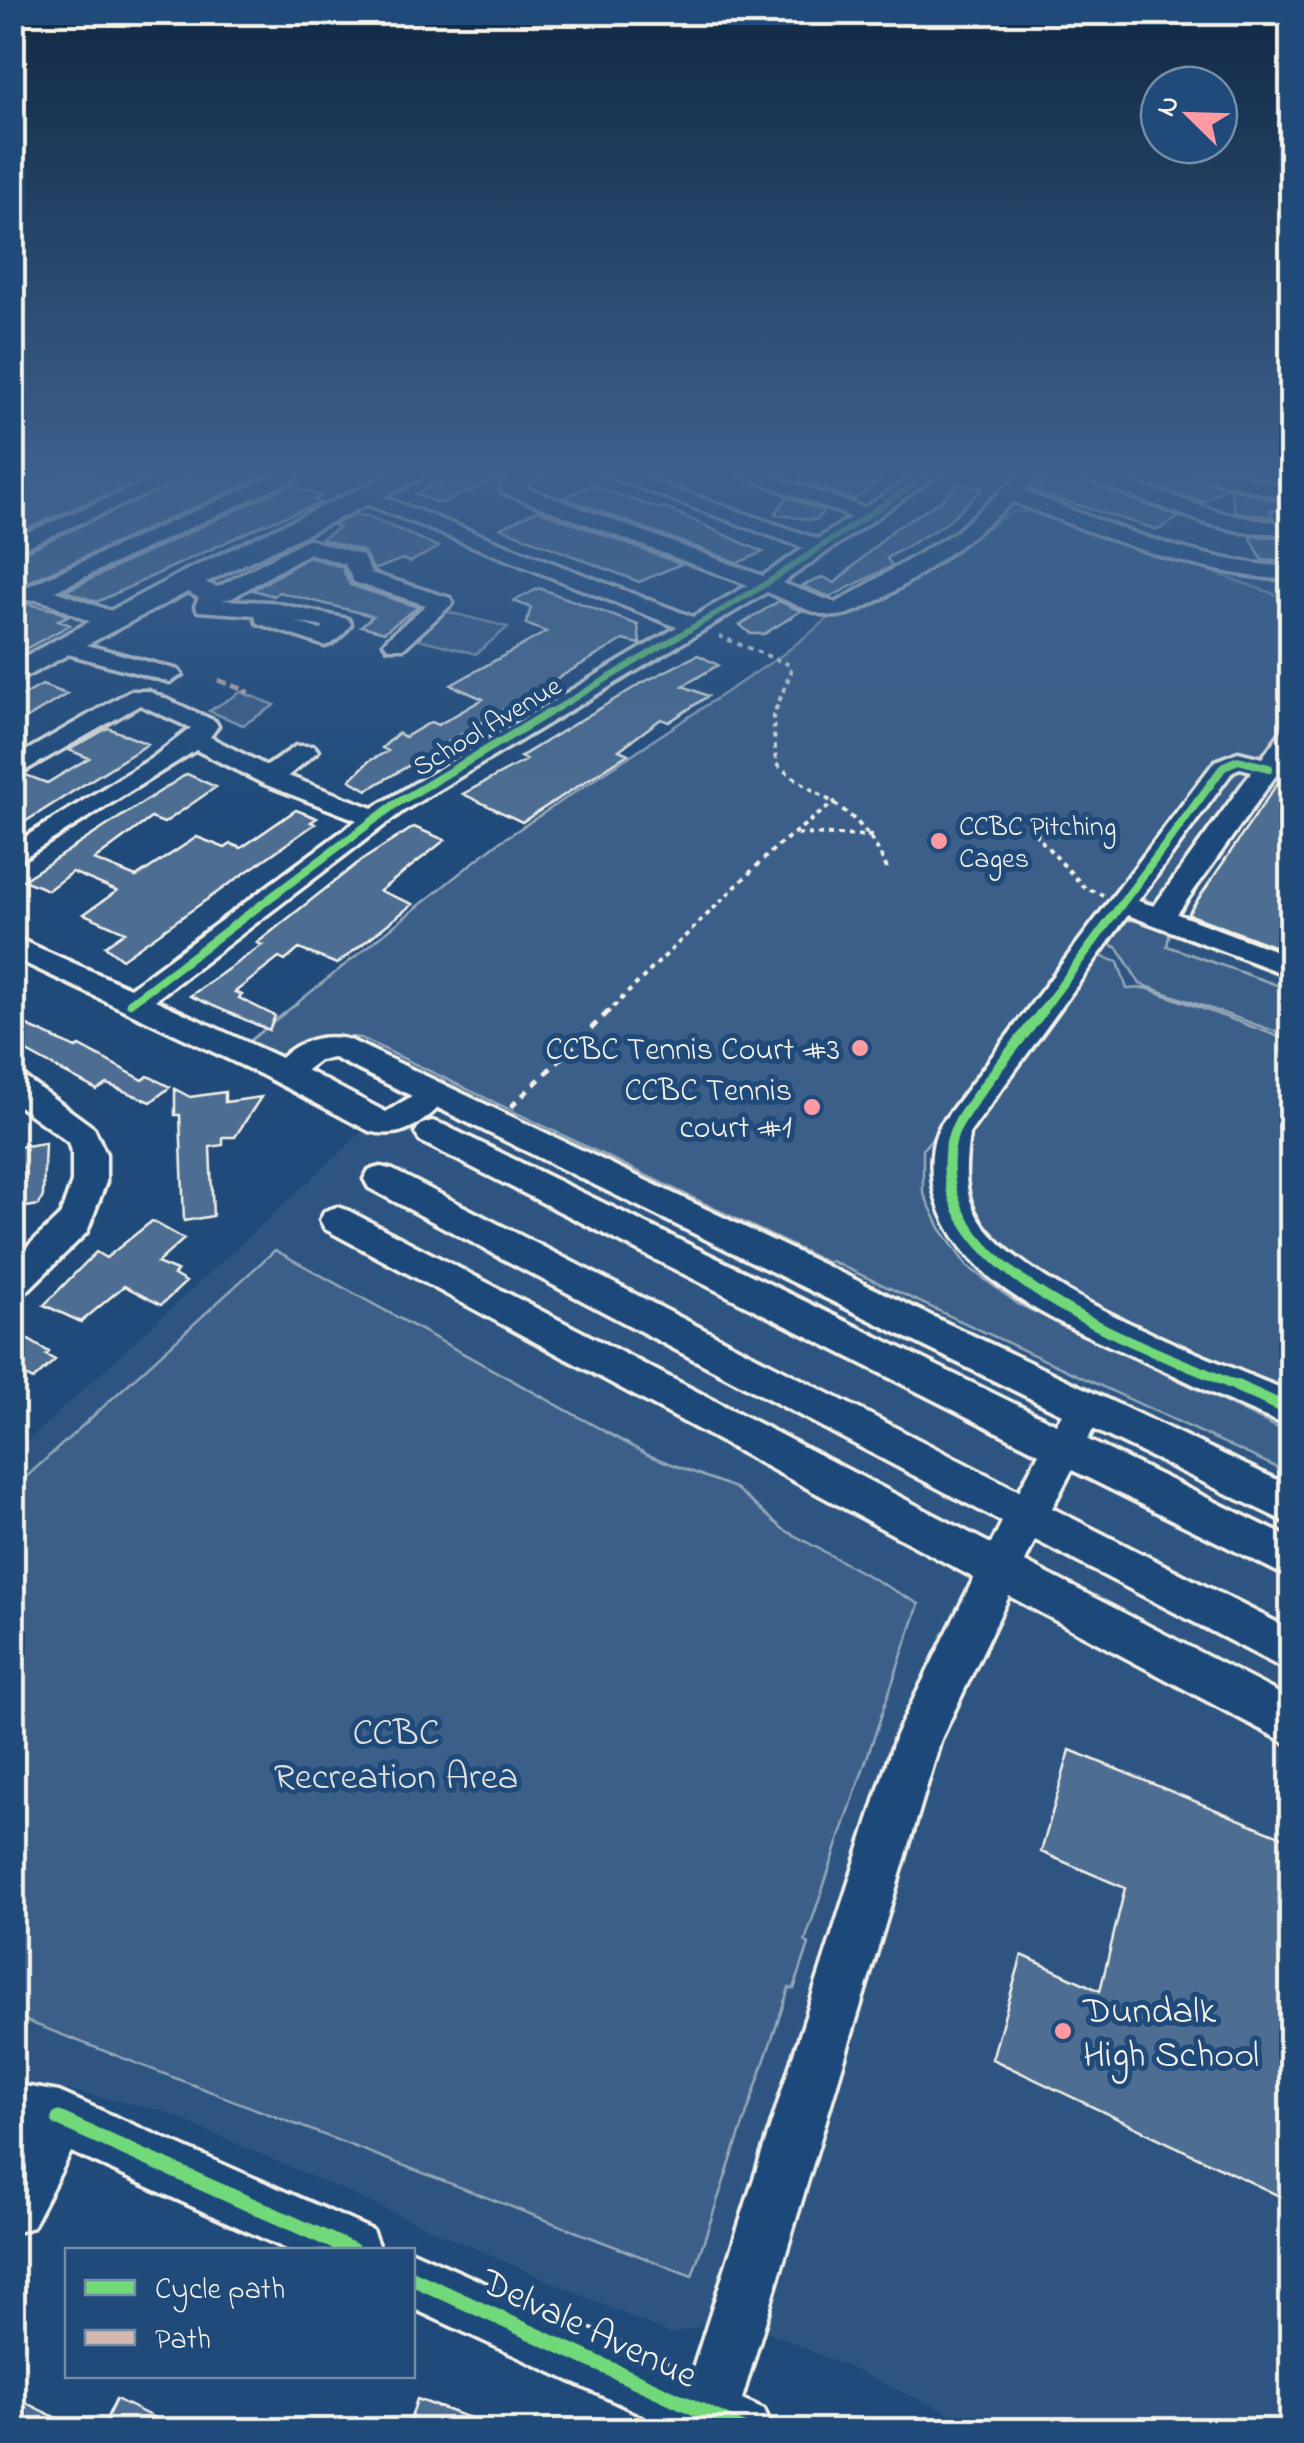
<svg xmlns="http://www.w3.org/2000/svg" width="1304" height="2443" font-family="'Indie Flower',sans-serif">
  <rect width="100%" height="100%" fill="#1f4a7a"/>
  <filter id="ink" filterUnits="userSpaceOnUse"><feTurbulence type="fractalNoise" baseFrequency=".01" numOctaves="2"/><feDisplacementMap in="SourceGraphic" scale="20" xChannelSelector="R" yChannelSelector="G"/><feConvolveMatrix kernelMatrix="1 2 1 2 8 2 1 2 1" color-interpolation-filters="sRGB"/></filter>
  <g filter="url(#ink)">
    <path fill="#2d5581" d="M1012,508L1291,584V2430H987L738,2318L670,2334L160,2110L13,2079V1454L414,1084L316,1022Z
      M62,585L116,610L13,665V598L23,602Z"/>
    <path fill="#3a5f88" stroke="#97a8b8" stroke-width="2.5" d="M1012,512H1043L1291,600V718L1263,758L1248,770L1251,774L1160,903L1148,901L1142,895L1171,853L923,1149V1192L940,1228L967,1266L1018,1304L1291,1434V1474L831,1261L828,1263L361,1038L333,1036L315,1039L285,1057L247,1043L495,845L782,655L834,614L854,612Z
      M440,610L508,627L476,654L407,636Z
      M241,692L275,705L243,725L209,711Z
      M1133,920L1170,932L1167,946L1291,990V1037L1140,984L1118,948L1107,943L1123,921Z
      M1097,955L1118,962L1127,989L1146,988L1291,1041V1401L1034,1281L972,1219L960,1149L969,1128Z
      M275,1250L648,1455L735,1488L783,1529L919,1604L805,1941L809,1944L794,1989L789,1988L692,2276L13,2016V1489Z"/>
    <path fill="#4d6e92" stroke="#f4f1e8" stroke-width="2.5" d="M12,474H156L12,535V520L25,515L12,509Z
      M195,474H269L26,583L14,594L18,602L55,610L68,616L58,620L70,625L12,656V569L19,566L12,564V557Z
      M459,474H509L440,504L415,494Z
      M804,474H888L854,500L798,481Z
      M1061,474H1067L1179,517L1158,530L1031,491Z
      M1108,474H1201L1207,482L1227,487L1203,502Z
      M296,482L295,486L321,497L314,500L321,503L265,524L97,602L65,591Z
      M959,483L983,489L945,524L887,558L892,566L830,597L802,586L823,577L835,583L893,530L942,500Z
      M591,485L659,509L664,507L763,552L738,563L564,498Z
      M1230,488L1278,501L1280,511L1270,510L1273,517L1235,512Z
      M787,497L823,511L818,519L811,520L775,514Z
      M538,510L681,564L639,582L501,528Z
      M354,515L367,516L439,547L410,562L402,559L374,570L363,551L321,539L338,528L333,525Z
      M1250,536L1282,537L1292,562L1262,560Z
      M309,557L342,567L350,585L418,607L384,632L361,626L373,616L279,592L274,596L253,590Z
      M539,588L638,625L640,644L623,640L367,790L350,780L369,761L388,751L382,748L398,733L405,737L431,722L438,725L483,699L451,685L546,632L526,624L531,608L514,601Z
      M779,601L801,611L764,634H751L740,625Z
      M698,655L718,665L683,686L708,696L669,722L661,719L619,750L628,754L522,822L463,794L526,760L520,757L640,684Z
      M42,685L67,694L12,727V702Z
      M108,728L148,744L12,830V782L26,775L47,783L89,758L69,750Z
      M1292,762V953L1188,914Z
      M187,774L216,787L164,823L151,818L94,860L136,877L197,837L225,848L231,844L241,848L296,810L317,818L311,822L315,824L122,959L105,946L125,932L84,914L117,891L72,872L48,890L23,880Z
      M414,827L445,840L380,891L413,904L337,964L299,949L285,961L279,958L235,992L242,995L239,998L275,1016L269,1030L190,996L262,945L257,943L359,862Z
      M12,1019L76,1048L80,1046L143,1080L148,1076L170,1087L151,1102L107,1084L97,1090L12,1044Z
      M175,1089L190,1097L225,1092V1102L261,1097L235,1137H223V1145L210,1147L213,1216L184,1221L180,1115H175Z
      M45,1143L43,1196L39,1205L12,1209V1148Z
      M152,1221L184,1239L157,1263L177,1271L174,1275L186,1282L161,1305L124,1286L81,1322L44,1305L96,1252L106,1258Z
      M12,1330L49,1352L46,1355L55,1360L33,1380L12,1368Z
      M1070,1750L1292,1841V2202L992,2059L1022,1955L1100,1991L1125,1888L1041,1852Z
      M12,2396L81,2430H12Z
      M116,2399L179,2430H101Z
      M417,2399L498,2428L497,2430H407Z"/>
    <g fill="none" stroke-linecap="round" stroke-linejoin="round">
      <g stroke="#f4f1e8" stroke-width="7">
        <path id="minor" d="M165,474H192L12,553V539Z
          M278,474H304L55,591L122,615L125,620L122,625C92,632 62,603 37,600C32,599 26,601 21,600L18,595L28,586Z
          M519,474H543L524,487L763,576L804,548L602,474H631L818,539L851,517L736,474H765L865,508L916,474H939L782,583L836,603L957,531L1020,474H1042L1024,492C1112,525 1196,562 1292,567V580C1193,575 1104,537 1013,502C983,529 870,620 832,616C811,614 787,600 767,592L403,811L155,1000L281,1058C299,1040 325,1033 350,1040L1292,1487V1525L1093,1429L1088,1440L1292,1539V1579L1072,1470L1052,1508L1292,1630V1673L1035,1540L1025,1562L1292,1700V1746L1009,1596L941,1739L742,2399L764,2409L773,2430H677L412,2308L410,2250L691,2375L896,1735L974,1578L325,1229L320,1220L325,1211L337,1207L349,1211L991,1544L1002,1522L369,1188L364,1179L369,1170L381,1167L393,1170L1019,1491L1039,1453L420,1141L415,1133L420,1125L432,1121L444,1125L1056,1424L1062,1414L438,1108C418,1127 397,1139 369,1131L260,1074L12,957V936L130,988L357,820L264,784L196,750L12,865V845L152,758L191,728L140,705L12,778V759L130,691H148L215,721L218,726L210,737L267,766L296,746H314L318,751L288,776L373,808L677,627L356,500V492H370L693,617L748,585L501,492V484ZM334,1058L412,1096L386,1112L306,1070L319,1060Z
          M1071,474C1146,473 1210,524 1292,522V534L1243,532L1208,524Z
          M1205,474H1237L1292,489V501L1208,478Z
          M307,539L362,555L371,573L450,598L453,603L404,648H388L384,643L388,638L426,605L354,582L345,564L309,553L232,598L221,600L270,602L348,619L351,624C345,634 336,643 325,646L257,623L255,615L198,611L195,606L199,598L173,583L184,576L218,587ZM297,622L324,627L321,630Z
          M65,639L178,670L182,675L170,682L57,651L53,646Z
          M1292,727V753L1177,914L1292,957V977L1128,915L969,1134C966,1160 962,1185 974,1210C1009,1285 1214,1359 1292,1393V1427C1246,1411 1203,1388 1159,1368C1077,1329 957,1291 934,1190C930,1170 930,1142 941,1124L1215,761L1238,752L1262,758L1283,729ZM1240,768L1252,771L1154,906L1138,901L1233,771Z
          M12,1073L23,1076L94,1128L106,1154V1182L87,1232L25,1293L12,1297V1261L60,1216L72,1182V1154L68,1142L12,1101Z
          M12,2084L59,2092L372,2230L380,2250H289L71,2152L32,2227L12,2234V2151L19,2139L12,2138Z"/>
      </g>
      <g stroke="#f4f1e8" stroke-width="7">
        <path id="major" d="M391,474H424L420,479L203,584L12,684V663L183,572Z"/>
      </g>
      <path stroke="#f4f1e8" stroke-width="4" stroke-dasharray="5 5" stroke-linecap="butt" d="M719,636L790,665L791,672L773,716L776,764C827,805 860,805 888,871
        M1039,822L1037,836L1085,888L1103,895
        M797,834L874,836
        M606,1014L776,847L836,801"/>
      <path stroke="#f4f1e8" stroke-width="5" stroke-dasharray="8 8" stroke-linecap="butt" d="M511,1107L608,1012"/>
      <use href="#minor" fill="#1f4a7a" fill-rule="evenodd"/>
      <use href="#major" fill="#1f4a7a" fill-rule="evenodd"/>
      <path stroke="#d1b7ad" stroke-width="5" stroke-dasharray="10 5" stroke-linecap="butt" d="M218,680L247,691L244,693"/>
      <g stroke="#1f4a7a" stroke-width="10">
        <path id="cycleway-far4" d="M546,715L764,585L929,474"/>
      </g>
      <g stroke="#1f4a7a" stroke-width="12">
        <path id="cycleway-far3" d="M130,1003L394,805L550,712
          M1040,1014L1224,766L1238,760L1269,768"/>
      </g>
      <g stroke="#1f4a7a" stroke-width="16">
        <path id="cycleway-far2" d="M1042,1012C1024,1035 959,1113 953,1135C913,1273 1148,1346 1242,1389"/>
      </g>
      <g stroke="#1f4a7a" stroke-width="19">
        <path id="cycleway-far1" d="M1237,1386L1292,1411"/>
      </g>
      <g stroke="#1f4a7a" stroke-width="21">
        <path id="cycleway" d="M59,2119L352,2250
          M412,2278L743,2430"/>
      </g>
      <use href="#cycleway-far4" stroke="#71d979" stroke-width="6"/>
      <use href="#cycleway-far3" stroke="#71d979" stroke-width="8"/>
      <use href="#cycleway-far2" stroke="#71d979" stroke-width="10"/>
      <use href="#cycleway-far1" stroke="#71d979" stroke-width="12"/>
      <use href="#cycleway" stroke="#71d979" stroke-width="15"/>
    </g>
  </g>
  <linearGradient id="sky" x2="0" y2="1"><stop stop-color="#112943"/><stop offset="0.58" stop-color="#3c608d"/><stop offset="1" stop-color="#3c608d" stop-opacity="0"/></linearGradient>
  <rect width="1304" height="816" fill="url(#sky)"/>
  <g fill="#ff9aa2" stroke="#1f4a7a" stroke-width="4">
    <circle cx="939" cy="841" r="10"/>
    <circle cx="860" cy="1048" r="10"/>
    <circle cx="812" cy="1107" r="10"/>
    <circle cx="1063" cy="2031" r="10"/>
  </g>
  <g text-anchor="middle" stroke-width="10" stroke-linejoin="round" paint-order="stroke">
    <g font-size="28" fill="#f4f1e8" stroke="#1f4a7a">
      <text transform="translate(486 725) rotate(-31)" y="10">School Avenue</text>
    </g>
    <g font-size="28" fill="#f4f1e8" stroke="#1f4a7a" text-anchor="start">
      <text x="959" y="835">CCBC Pitching<tspan x="959" dy="32">Cages</tspan></text>
    </g>
    <g font-size="32" fill="#f4f1e8" stroke="#1f4a7a" text-anchor="end">
      <text x="840" y="1059">CCBC Tennis Court #3</text>
      <text x="792" y="1100">CCBC Tennis<tspan x="792" dy="37">court #1</tspan></text>
    </g>
    <g font-size="38" fill="#e1e2de" stroke="#1f4a7a">
      <text x="396" y="1744">CCBC<tspan x="396" dy="44">Recreation Area</tspan></text>
    </g>
    <g font-size="38" fill="#f4f1e8" stroke="#1f4a7a" text-anchor="start">
      <text x="1083" y="2022">Dundalk<tspan x="1083" dy="44">High School</tspan></text>
    </g>
    <g font-size="38" fill="#f4f1e8" stroke="#1f4a7a">
      <text transform="translate(590 2327) rotate(25)" y="13">Delvale Avenue</text>
    </g>
  </g>
  <rect width="1304" height="2443" fill="none" stroke="#1f4a7a" stroke-width="50"/>
  <rect x="25" y="25" width="1254" height="2393" fill="none" stroke="#f4f1e8" stroke-width="4" filter="url(#ink)"/>
  <rect x="65" y="2248" width="350" height="130" fill="#1f4a7a" stroke="#748da6" stroke-width="2.5"/>
  <rect x="85" y="2280" width="50" height="15" fill="#71d979" stroke="#748da6" stroke-width="2.5"/>
  <text x="155" y="2298" font-size="30" fill="#f4f1e8">Cycle path</text>
  <rect x="85" y="2330" width="50" height="15" fill="#d1b7ad" stroke="#748da6" stroke-width="2.5"/>
  <text x="155" y="2348" font-size="30" fill="#f4f1e8">Path</text>
  <g transform="translate(1189 115) rotate(293)"><circle r="48" fill="#1f4a7a" stroke="#748da6" stroke-width="2.5"/>
  <path d="M0-8L18 38L0 25L-18 38Z" fill="#ff9aa2"/>
  <text y="-15" font-size="28" font-weight="bold" text-anchor="middle" fill="#f4f1e8">N</text>
  </g>
</svg>
